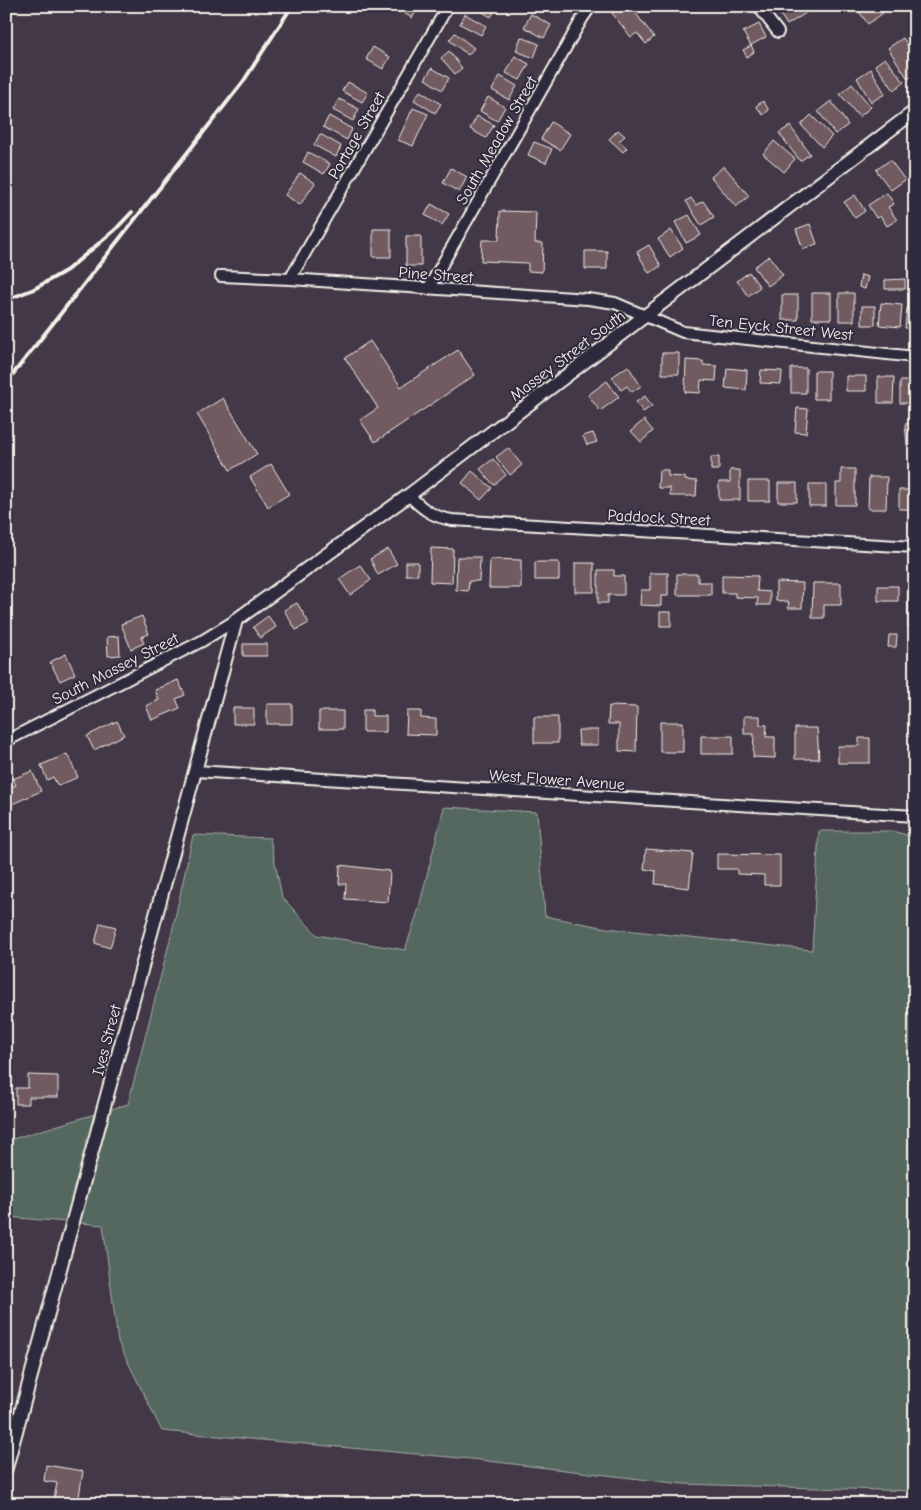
<svg xmlns="http://www.w3.org/2000/svg" width="921" height="1510" font-family="'Comic Neue',sans-serif">
  <rect width="100%" height="100%" fill="#433848"/>
  <filter id="ink" filterUnits="userSpaceOnUse"><feTurbulence type="fractalNoise" baseFrequency=".02" numOctaves="2"/><feDisplacementMap in="SourceGraphic" scale="10" xChannelSelector="R" yChannelSelector="G"/><feConvolveMatrix kernelMatrix="1 2 1 2 8 2 1 2 1" color-interpolation-filters="sRGB"/></filter>
  <g filter="url(#ink)">
    <path fill="#556861" stroke="#a4aca4" d="M444,807L537,812L545,916L606,928L812,950L819,831H892L915,837V1491L682,1484L471,1459L162,1431L118,1342L103,1225L6,1217V1141L128,1104L172,932L193,835L270,838L282,897L317,935L405,950L418,911Z"/>
    <path fill="#715a61" stroke="#f4f1e8" d="M393,6H420L412,18Z
      M472,6H496L497,7L491,17Z
      M621,6H630L654,37L646,44L637,33L631,37L612,13Z
      M787,6H806L809,11L787,25L779,12Z
      M855,6H878L883,13L868,24Z
      M465,14L486,26L481,35L460,24Z
      M531,14L551,25L544,38L524,27Z
      M759,24L766,37L751,45L754,52L747,57L743,50L751,46L743,32Z
      M915,31V44L908,36Z
      M455,33L474,48L468,55L449,40Z
      M521,37L539,44L534,58L516,51Z
      M903,38L915,57V74L908,79L888,48Z
      M373,47L390,57L383,69L366,59Z
      M449,51L462,68L455,74L441,58Z
      M515,56L529,64L520,80L506,73Z
      M885,58L904,82L894,90L875,65Z
      M432,68L449,78L442,90L425,79Z
      M871,69L885,94L871,102L857,78Z
      M500,76L517,86L509,100L492,90Z
      M348,82L368,93L362,102L342,91Z
      M852,84L871,107L859,117L840,94Z
      M420,91L441,104L435,113L414,100Z
      M488,97L505,107L497,121L480,111Z
      M339,99L359,109L353,121L333,110Z
      M763,101L769,110L763,115L756,106Z
      M831,101L848,125L835,134L818,111Z
      M413,108L428,114L413,146L398,140Z
      M811,115L832,136L822,147L801,125Z
      M329,116L352,129L347,140L323,127Z
      M477,116L494,125L486,138L470,129Z
      M551,122L570,134L560,150L541,139Z
      M790,126L810,154L800,161L779,133Z
      M618,130L625,136L619,141L627,148L623,152L609,139Z
      M320,134L341,146L336,157L314,145Z
      M774,141L795,159L784,172L763,154Z
      M534,142L552,149L546,163L528,155Z
      M308,152L330,164L324,174L303,162Z
      M890,160L905,180L891,190L876,170Z
      M724,166L749,196L736,207L711,177Z
      M915,167V180L909,171Z
      M451,168L467,177L459,192L443,183Z
      M300,173L315,183L300,205L285,195Z
      M887,193L894,204L888,207L897,220L887,226L880,216L876,218L868,205Z
      M855,195L865,211L855,218L844,202Z
      M691,198L696,205L703,201L714,217L701,225L686,201Z
      M431,204L449,214L442,225L425,215Z
      M500,211L536,212L535,243H543L542,272L528,271V263L481,261L482,240H499Z
      M689,215L701,235L686,243L675,222Z
      M810,224L817,244L803,249L796,229Z
      M373,229H391V257H373Z
      M671,230L683,248L670,257L658,239Z
      M406,236H421V266H406Z
      M649,245L661,266L649,273L637,252Z
      M585,251H607V269H585Z
      M769,256L783,275L768,286L754,267Z
      M749,272L760,287L748,296L737,281Z
      M861,275L868,277L865,289L859,287Z
      M905,279V289H885V280Z
      M812,293H831V319H812Z
      M839,293H854V321H839Z
      M782,295H798V320H782Z
      M881,303L902,305L900,327L879,325Z
      M862,306H875V325H862Z
      M907,308L915,309V329L905,328Z
      M370,341L401,387L458,350L475,375L375,442L360,420L378,408L345,358Z
      M662,353H679V374H662Z
      M686,360L703,361V365L717,366L716,381L701,380L700,393L685,392Z
      M628,366L641,386L632,392L627,386L621,390L612,377Z
      M727,368L747,370L746,390L725,388Z
      M791,368H806V393H791Z
      M761,370L782,371L781,384L760,383Z
      M814,371H829V399H814Z
      M846,376H866V391H846Z
      M878,377H894L893,403H878Z
      M607,381L619,397L600,411L588,395Z
      M900,381H915V403H900Z
      M645,396L652,406L643,412L636,402Z
      M223,398L257,454L230,470L197,414Z
      M797,408L808,409L806,433L795,432Z
      M644,420L653,431L641,442L631,431Z
      M915,423V445H907L905,424Z
      M593,433L597,442L587,445L583,436Z
      M508,448L522,465L510,475L496,457Z
      M711,457H719V470H711Z
      M493,459L506,475L494,485L480,469Z
      M271,464L289,494L268,507L250,477Z
      M841,469H855V505H836V483H841Z
      M659,470H668V476L685,477V480L697,481L696,496H670V488H658Z
      M730,470H740V500H719V482H730Z
      M472,471L492,488L481,500L462,483Z
      M869,477H887L886,509H868Z
      M748,481H770V501H748Z
      M778,483H797V502H778Z
      M809,484H826V506H809Z
      M899,490H915V509H899Z
      M431,548L453,549L452,583L430,582Z
      M388,549L397,564L378,575L370,559Z
      M457,557H480L479,581H469L468,591L456,590Z
      M490,559L521,560V588H489Z
      M406,562H418V575H406Z
      M535,562H559V580H535Z
      M575,563H594V592H575Z
      M360,565L371,580L350,595L339,579Z
      M598,570H614V576H624V595H608V603H598Z
      M650,573H668V596H661V606L640,605L641,590H650Z
      M677,574H698V582H711V595H677Z
      M722,575L758,576L757,591L770,592V605H757L758,598L735,597V593H722Z
      M776,582L803,583L802,608H788L789,602L776,601Z
      M813,583H841V605H824V618H812Z
      M878,586H898V601H878Z
      M908,588H915V627H908Z
      M297,603L309,623L296,630L284,610Z
      M660,612H671V626H660Z
      M142,616L149,634L141,637L144,643L131,649L121,624Z
      M268,616L276,627L260,638L253,627Z
      M889,635H897L896,647H888Z
      M119,636L120,655L108,656L107,637Z
      M243,644H267V656H243Z
      M66,654L75,674L60,681L50,662Z
      M178,680L185,695L176,699L180,708L152,720L146,706L159,700L155,690Z
      M267,704H292V724H267Z
      M609,706L637,707L636,752L619,751V724H608Z
      M233,708H254V724H233Z
      M363,710H372V716H386V732H363Z
      M319,711H343V729H319Z
      M407,711H421V718L436,719V735L406,734Z
      M744,716H760V725H767L766,737H775V758L753,757L754,734H744Z
      M534,717H558V743H534Z
      M117,721L124,735L94,750L87,736Z
      M660,722H683V752H660Z
      M795,728H817L819,759H795Z
      M578,730H598V745H579Z
      M701,736H733V754H701Z
      M859,738H870V763H838V746H859Z
      M910,746H915V767H909Z
      M67,754L78,777L58,786L53,777L47,780L41,765Z
      M32,771L41,791L8,806L6,802V789L16,785L13,779Z
      M646,849L693,853L689,888L655,884L656,871L644,869Z
      M717,854L780,855V885H764V875L737,874V869H717Z
      M340,865L390,871L388,902L345,899L346,884H339Z
      M100,923L116,927L110,948L95,943Z
      M28,1075L58,1076V1097H29V1104H16V1088H28Z
      M6,1275L12,1276L10,1290H6Z
      M46,1465L83,1471L78,1503L54,1499L57,1483L44,1481Z
      M221,1495L237,1496V1502H244V1504H220Z
      M281,1498L294,1499V1504H281Z
      M152,1501L199,1502V1504H151Z"/>
    <g fill="none" stroke-linecap="round" stroke-linejoin="round">
      <g stroke="#f4f1e8" stroke-width="14">
        <path id="minor" d="M758,6L778,32
          M221,276L290,279L588,299L615,303L683,332L915,357
          M290,279L448,6
          M428,289L582,19L591,6
          M409,495C422,509 433,517 452,520L915,547
          M6,741L202,641L236,620
          M196,771L915,816"/>
      </g>
      <g stroke="#f4f1e8" stroke-width="16">
        <path id="tertiary" d="M6,1468L236,620L409,495L915,111"/>
      </g>
      <use href="#minor" stroke="#2f2a3d" stroke-width="10"/>
      <use href="#tertiary" stroke="#2f2a3d" stroke-width="12"/>
      <path stroke="#f4f1e8" stroke-width="4" d="M6,300L34,289L67,270L115,230L132,212
        M6,383L243,82L292,6"/>
    </g>
  </g>
  <g text-anchor="middle" stroke-width="4" stroke-linejoin="round" paint-order="stroke">
    <g font-size="16" fill="#f4f1e8" stroke="#2f2a3d">
      <text transform="translate(356 135) rotate(-60)" y="6">Portage Street</text>
      <text transform="translate(496 140) rotate(-60)" y="6">South Meadow Street</text>
      <text transform="translate(436 274) rotate(4)" y="6">Pine Street</text>
      <text transform="translate(781 327) rotate(6)" y="6">Ten Eyck Street West</text>
      <text transform="translate(567 355) rotate(-37)" y="6">Massey Street South</text>
      <text transform="translate(659 517) rotate(3)" y="6">Paddock Street</text>
      <text transform="translate(115 668) rotate(-27)" y="6">South Massey Street</text>
      <text transform="translate(557 779) rotate(4)" y="6">West Flower Avenue</text>
      <text transform="translate(106 1040) rotate(-75)" y="6">Ives Street</text>
    </g>
  </g>
  <rect width="921" height="1510" fill="none" stroke="#2f2a3d" stroke-width="25"/>
  <rect x="12" y="12" width="896" height="1485" fill="none" stroke="#f4f1e8" stroke-width="2" filter="url(#ink)"/>
</svg>
